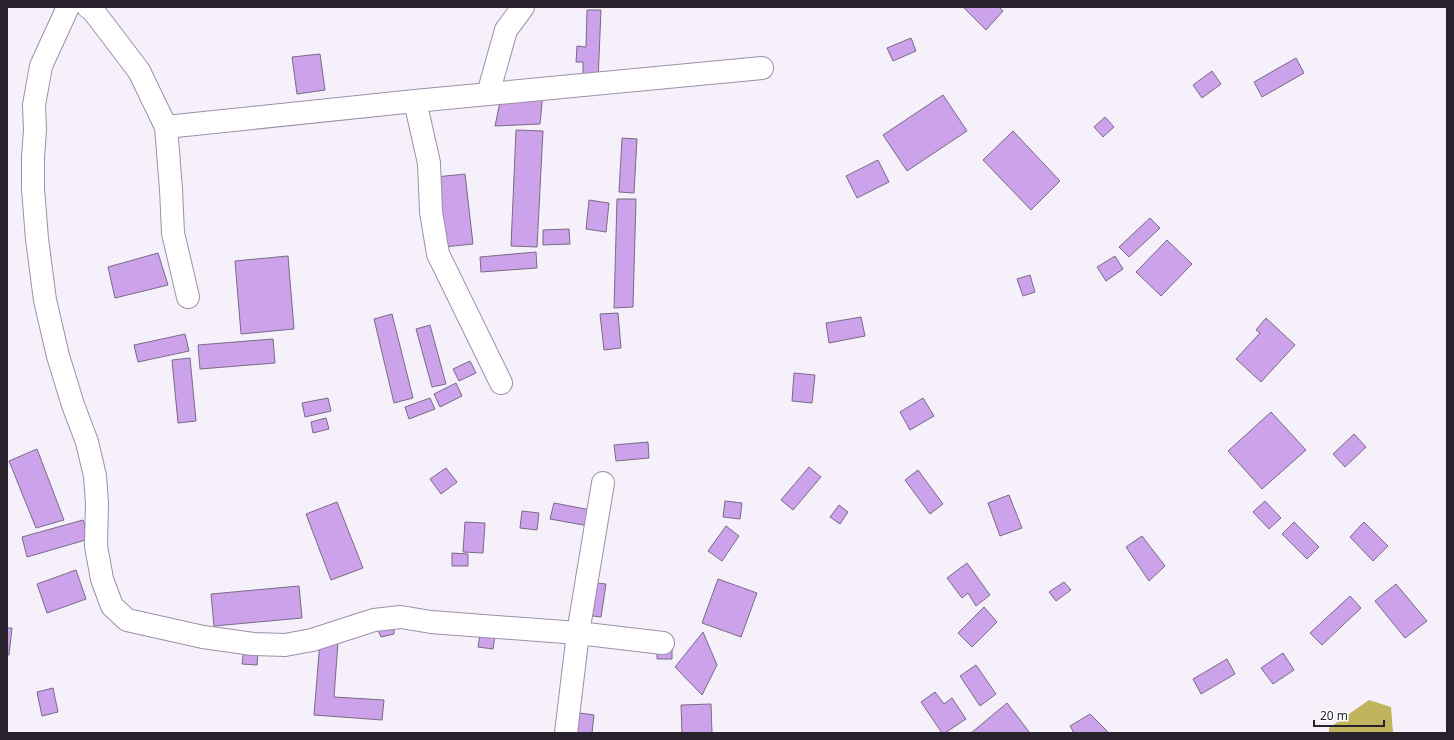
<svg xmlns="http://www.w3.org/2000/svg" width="1454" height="740" font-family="'Noto Sans',sans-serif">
  <rect width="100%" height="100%" fill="#f6f0fb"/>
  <path fill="#c0b55e" d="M1369,700L1391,707L1393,733H1329V728Z"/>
  <path fill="#cca2ea" stroke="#796b84" d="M963,7H999L1003,11L986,30Z
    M587,10H601L598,81L583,80V62H576L577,46L586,47Z
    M911,38L916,51L893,61L887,48Z
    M320,54L325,90L297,94L292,57Z
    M1296,58L1304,73L1262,97L1254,82Z
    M1212,71L1221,84L1202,98L1193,85Z
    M543,93L540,124L495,126L501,97Z
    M943,95L967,131L907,171L883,135Z
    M1105,117L1114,127L1103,137L1094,127Z
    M516,130L543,131L537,247L511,246Z
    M1013,131L1060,181L1031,210L983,160Z
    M622,138L637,139L634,193L619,192Z
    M878,160L889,182L857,198L846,176Z
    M465,174L473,244L444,247L436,177Z
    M617,199H636L633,307L614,308Z
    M589,200L609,203L606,232L586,229Z
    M1150,218L1160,228L1129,257L1119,247Z
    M569,229L570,244L543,245V230Z
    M1167,240L1192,264L1161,296L1136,272Z
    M536,252L537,268L481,272L480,257Z
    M158,253L168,285L115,298L108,267Z
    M288,256L294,329L241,334L235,261Z
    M1115,256L1123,269L1106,281L1097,267Z
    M1030,275L1035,292L1023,296L1017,279Z
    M618,313L621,348L604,350L600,314Z
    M392,314L413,398L394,403L374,319Z
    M861,317L865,336L829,343L826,323Z
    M1266,318L1295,345L1261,382L1236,359L1260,333L1256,330Z
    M430,325L446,384L432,387L416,329Z
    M185,334L189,351L138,362L134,345Z
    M273,339L275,363L200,369L198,345Z
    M190,358L196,421L178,423L172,360Z
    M470,361L476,373L459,381L453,369Z
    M794,373L815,375L812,403L792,401Z
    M456,383L462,396L440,407L434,394Z
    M328,398L331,411L305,417L302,403Z
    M430,398L435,409L409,419L405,407Z
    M923,398L934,416L910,430L900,412Z
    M1271,412L1306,450L1262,489L1228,451Z
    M326,418L329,429L313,433L311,422Z
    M1354,434L1366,447L1345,467L1333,454Z
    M648,442L649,458L616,461L614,445Z
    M37,449L64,520L36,528L9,461Z
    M809,467L821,477L793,510L781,500Z
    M446,468L457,482L441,494L430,479Z
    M918,470L943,504L930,514L905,480Z
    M1009,495L1022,528L1000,536L988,503Z
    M725,501L742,503L740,519L723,517Z
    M1265,501L1281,518L1269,529L1253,512Z
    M337,502L363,568L331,580L306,514Z
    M554,503L591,510L589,526L550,519Z
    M839,505L848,512L840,524L830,517Z
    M522,511L539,513L537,530L520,528Z
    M83,520L89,539L27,557L22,537Z
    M465,522L485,523L483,553L463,552Z
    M1294,522L1319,547L1307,559L1282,534Z
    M1364,522L1388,546L1373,561L1350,537Z
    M726,526L739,536L722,561L708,551Z
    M1142,536L1165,566L1149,581L1126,547Z
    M452,553L468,554V566H452Z
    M967,563L990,595L976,606L968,593L962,598L947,578Z
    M76,570L86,599L47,613L37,584Z
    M718,579L757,593L741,637L702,623Z
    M588,582L606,584L601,617L584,615Z
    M1064,582L1071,590L1056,601L1049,592Z
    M1396,584L1427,621L1405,638L1375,601Z
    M299,586L302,618L214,626L211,594Z
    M1350,596L1361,608L1322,645L1310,633Z
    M984,607L997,622L972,647L958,633Z
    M394,626V634L381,637L378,630Z
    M7,628H12L9,655H7Z
    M481,628L496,629L493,649L478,647Z
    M703,632L717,665L702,695L675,667Z
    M320,641L338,642L334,697L384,700L382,720L314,715Z
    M657,645H672V659H657Z
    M244,649L258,651L257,665L242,664Z
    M1283,653L1294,670L1273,684L1261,668Z
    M1227,659L1235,674L1201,694L1193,679Z
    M976,665L996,694L980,706L960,676Z
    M53,688L58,712L42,716L37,692Z
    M935,692L944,704L952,698L966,719L945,733H942L921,702Z
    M1007,703L1030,733H971Z
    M711,704L712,733H682L681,705Z
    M573,712L594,715L592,733H570Z
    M1090,714L1109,733H1074L1070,726Z"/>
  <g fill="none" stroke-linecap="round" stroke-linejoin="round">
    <g stroke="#9e8fa9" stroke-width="24">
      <path id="street" d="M68,7L41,66L34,105L35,130L33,157V189L37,239L45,300L58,356L73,405L87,442L95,476L97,503L96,546L102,579L112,606L127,620L203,637L253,644L285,645L312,640L374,620L401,617L431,622L578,633L663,643
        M88,7L91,8L139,71L166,127L171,189L173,233L188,297
        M488,94L506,30L523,7
        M415,101L429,163L431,212L438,254L501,383
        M166,127L415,101L762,68
        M566,733L578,633L603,483"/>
    </g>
    <use href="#street" stroke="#fff" stroke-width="22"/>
  </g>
  <rect width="1454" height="740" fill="none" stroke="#28222c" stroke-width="16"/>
  <path d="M1314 720v6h70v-6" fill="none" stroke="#28222c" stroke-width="2"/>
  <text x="1320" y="720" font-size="12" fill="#28222c" stroke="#ffffff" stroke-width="3" paint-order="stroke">20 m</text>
</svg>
